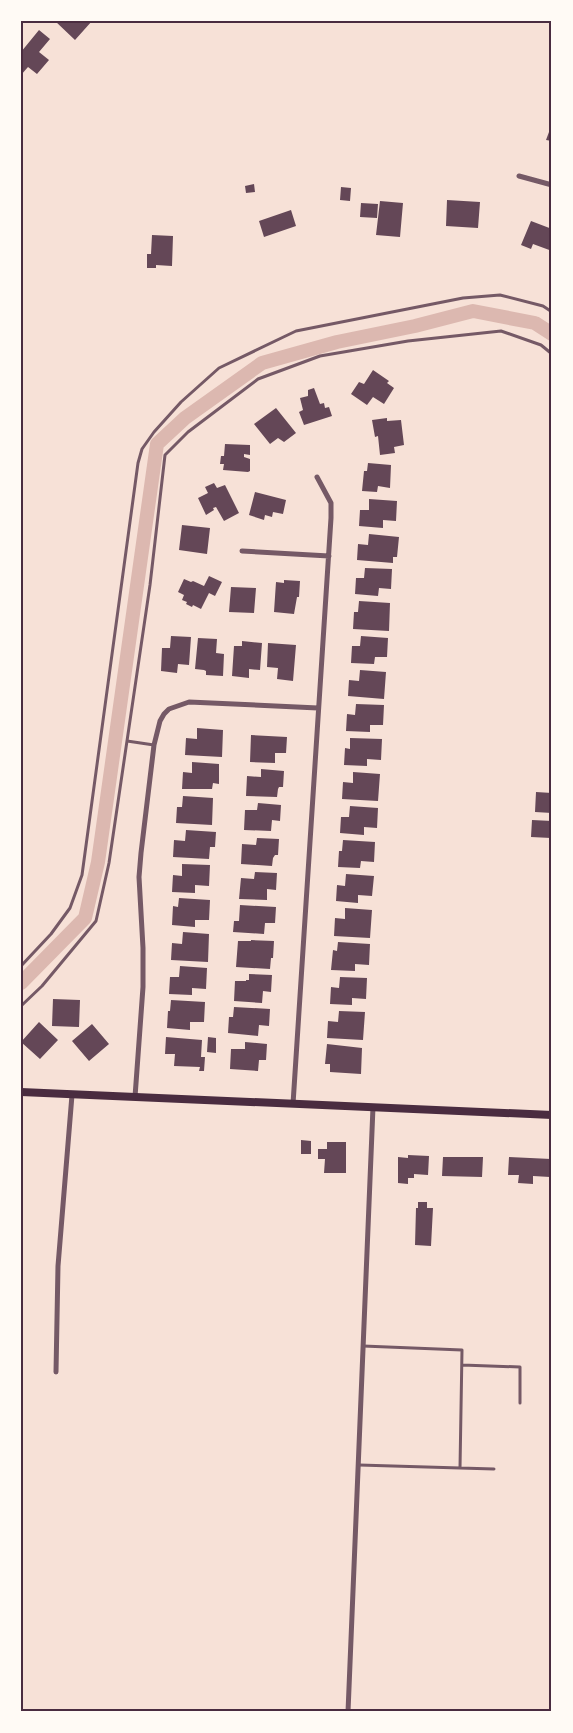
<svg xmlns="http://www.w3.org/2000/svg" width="573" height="1733" font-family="Barlow,sans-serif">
  <rect width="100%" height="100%" fill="#f7e1d7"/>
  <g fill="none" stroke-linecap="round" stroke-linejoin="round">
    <path stroke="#dcb8b0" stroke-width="14" d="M21,983L85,918L98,862L157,444L185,418L262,363L337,342L415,326L473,311L535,323L552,334"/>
  </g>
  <path fill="#644757" d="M55,21H92L75,40Z
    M39,30L50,39L39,52L49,60L37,74L28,67L21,75V52Z
    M552,124V141L546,140Z
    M254,184L255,192L246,193L245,186Z
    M341,187L351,188L350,201L340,200Z
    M447,200L480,202L478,228L446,226Z
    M380,201L403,203L400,237L376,235Z
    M361,203L378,204L377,218L360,217Z
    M291,210L296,226L264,237L259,221Z
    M531,221L552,229V251L533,244L531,249L521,245Z
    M152,235L173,236L172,266L156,265V268H147V254H151Z
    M373,370L389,381L387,383L394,388L384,404L373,397L367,405L351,394L359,382L364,384Z
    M314,388L320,404L324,403L325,408L329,407L332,416L304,425L299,412L303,410L300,398L308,396V390Z
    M276,408L296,433L284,442L278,438L270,444L254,424Z
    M387,418V421L401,420L404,445L394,447L395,453L380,455L378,436L375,437L372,420Z
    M225,444L250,445V455L244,454V457L250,459V471L248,472L223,470L224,464H220L221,456H224Z
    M368,463L391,465L390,488L378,486L377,492L362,491L364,471H367Z
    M214,483L217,488L225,485L239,513L224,521L216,507L213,508L214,510L206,515L198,498L208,493L205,487Z
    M255,492L286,500L283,514L273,512L272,517L265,515L264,520L249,515Z
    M369,499L397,501L396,521L383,520V528L359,526L360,510H369Z
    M182,525L210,528L207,554L179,550Z
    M369,534L399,537L397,557H393V563L357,560L358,544L368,545Z
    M365,568L392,569L391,589L379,588L378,596L355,594L356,578H364Z
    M209,576L222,582L215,596L209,593L201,609L193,605L192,607L186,604L187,602L182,600L184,595L178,592L184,579L191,582L193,581L204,586Z
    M284,580L300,581L299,597H297L294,614L274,612L276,582L284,583Z
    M231,587L256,588L254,613L229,612Z
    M359,601L390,603L389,631L353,629L354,612H358Z
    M171,636L191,637L189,665L178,664L177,673L161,671L162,648H170Z
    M361,636L388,638L387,657H375L374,664L351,663L352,646H360Z
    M198,638L217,639L216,653L224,654L223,676L206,675V671L204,670L195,669Z
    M242,641L262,643L260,670L249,669V678L232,676L234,646H242Z
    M268,643L296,645L293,681L277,679L278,668L267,667Z
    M360,670L386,672L384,699L348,696L349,680L359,681Z
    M356,704L384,705L383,725H370V732L346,731L347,714L355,715Z
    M197,728L223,730L222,757L185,755L186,738L197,739Z
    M251,735L287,737L286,753H275V763L250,762Z
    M350,738L382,739L381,760L367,759V766L344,765L345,748L350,749Z
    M192,762L219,764V784L213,783L212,789H182L183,772L192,773Z
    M261,769L284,771L283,787H279L278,789L277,797L246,796L247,776L261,777Z
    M353,772L380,774L378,801L342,799L343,782L353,783Z
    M536,792L552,793V813L535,812Z
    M183,796L213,798L212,825L176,823L177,807H182Z
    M258,803L281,805L280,821L272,820L271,831L244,830L245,810H257Z
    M350,806L378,808L377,828L364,827V835L340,833L341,817H349Z
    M532,820L552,821L551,838L531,837Z
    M186,830L216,832L215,847H210L209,859L173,857L174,840L185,841Z
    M257,838L279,839L278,855H275L273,858L272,866L241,864L242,844L256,845Z
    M343,840L375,842L374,862L361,861L360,868L338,867L339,851H342Z
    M182,864L210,865L209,886L195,885V893L172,892L173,875L182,876Z
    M255,872L277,873L276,890L267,889V900L239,899L241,878L254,879Z
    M346,874L374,876L372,896L358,895V903L336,901L337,885L345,886Z
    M179,898L210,900L209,920H195V927L172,925L173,906L178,907Z
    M240,905L276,907L275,923H265L264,934L233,932L234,921H239Z
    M345,908L372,910L370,938L334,936L335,918L345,919Z
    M183,932L209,934L208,962L171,960L172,943L182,944Z
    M251,940L274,941L273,958H271L270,969L236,967L238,941H251Z
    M338,942L370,944L369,965L355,964V971L331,970L333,950L337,951Z
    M180,966L207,968L206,989L192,988V995L169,994L170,977H179Z
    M249,974L272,975L271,992L263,991L262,1003L234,1001L235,981H246V980H249Z
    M340,977L367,978L366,999L352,998V1005L330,1004L331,987L339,988Z
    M53,999L80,1000L79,1027L52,1026Z
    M171,1000L205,1002L204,1022H190V1030L167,1028L168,1011H170Z
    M234,1007L270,1009L269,1026L259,1025L258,1036L228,1033L229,1017H233Z
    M339,1011L365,1012L363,1040L327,1038L328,1021L338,1022Z
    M39,1022L58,1040L40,1059L21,1042Z
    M92,1024L109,1044L89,1061L72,1041Z
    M166,1037L202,1040L201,1057H205L204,1071H199L200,1067L174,1066L175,1054H165Z
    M208,1037L216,1038V1053L207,1052Z
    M245,1042L267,1044L266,1060H259L258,1071L230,1069L231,1049H245Z
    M327,1044L362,1048L361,1074L330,1072V1064H325Z
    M301,1140L311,1141V1154H301Z
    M327,1142H346V1173H324L325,1159H318V1149H327Z
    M408,1155L429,1156L428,1175L414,1174V1178H408V1184L398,1183V1157L408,1158Z
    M443,1157H483L482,1177L442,1176Z
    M509,1157L551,1159L550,1177L533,1176V1184L518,1183L519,1175H508Z
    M418,1202H427V1208H433L431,1246L415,1245L416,1208H418Z"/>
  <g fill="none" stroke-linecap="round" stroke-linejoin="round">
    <path stroke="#755966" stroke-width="3" d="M127,741L154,745
      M21,966L51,934L70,908L82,875L138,463L142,449L154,432L181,402L219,368L296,331L463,298L500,295L543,306L552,312
      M21,1006L42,986L96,921L109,863L150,585L165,455L188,432L258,379L320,356L408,341L501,331L541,345L552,354
      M462,1365L520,1367V1403
      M359,1465L460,1468L462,1350L363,1346
      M460,1468L494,1469"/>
    <path stroke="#755966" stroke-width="5" d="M519,176L552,185
      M242,551L329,556
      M135,1097L143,987V948L139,877L141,853L154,745L160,721L164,714L169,709L189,702L318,708
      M293,1104L331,518V503L317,477
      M56,1372L58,1266L72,1095
      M348,1712L373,1107"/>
    <path stroke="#4a2c40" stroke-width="8" d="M21,1092L552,1115"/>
  </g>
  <rect width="573" height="1733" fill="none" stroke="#fffaf5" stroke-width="45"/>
  <rect x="22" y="22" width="528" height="1688" fill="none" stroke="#4a2c40" stroke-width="2"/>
</svg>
